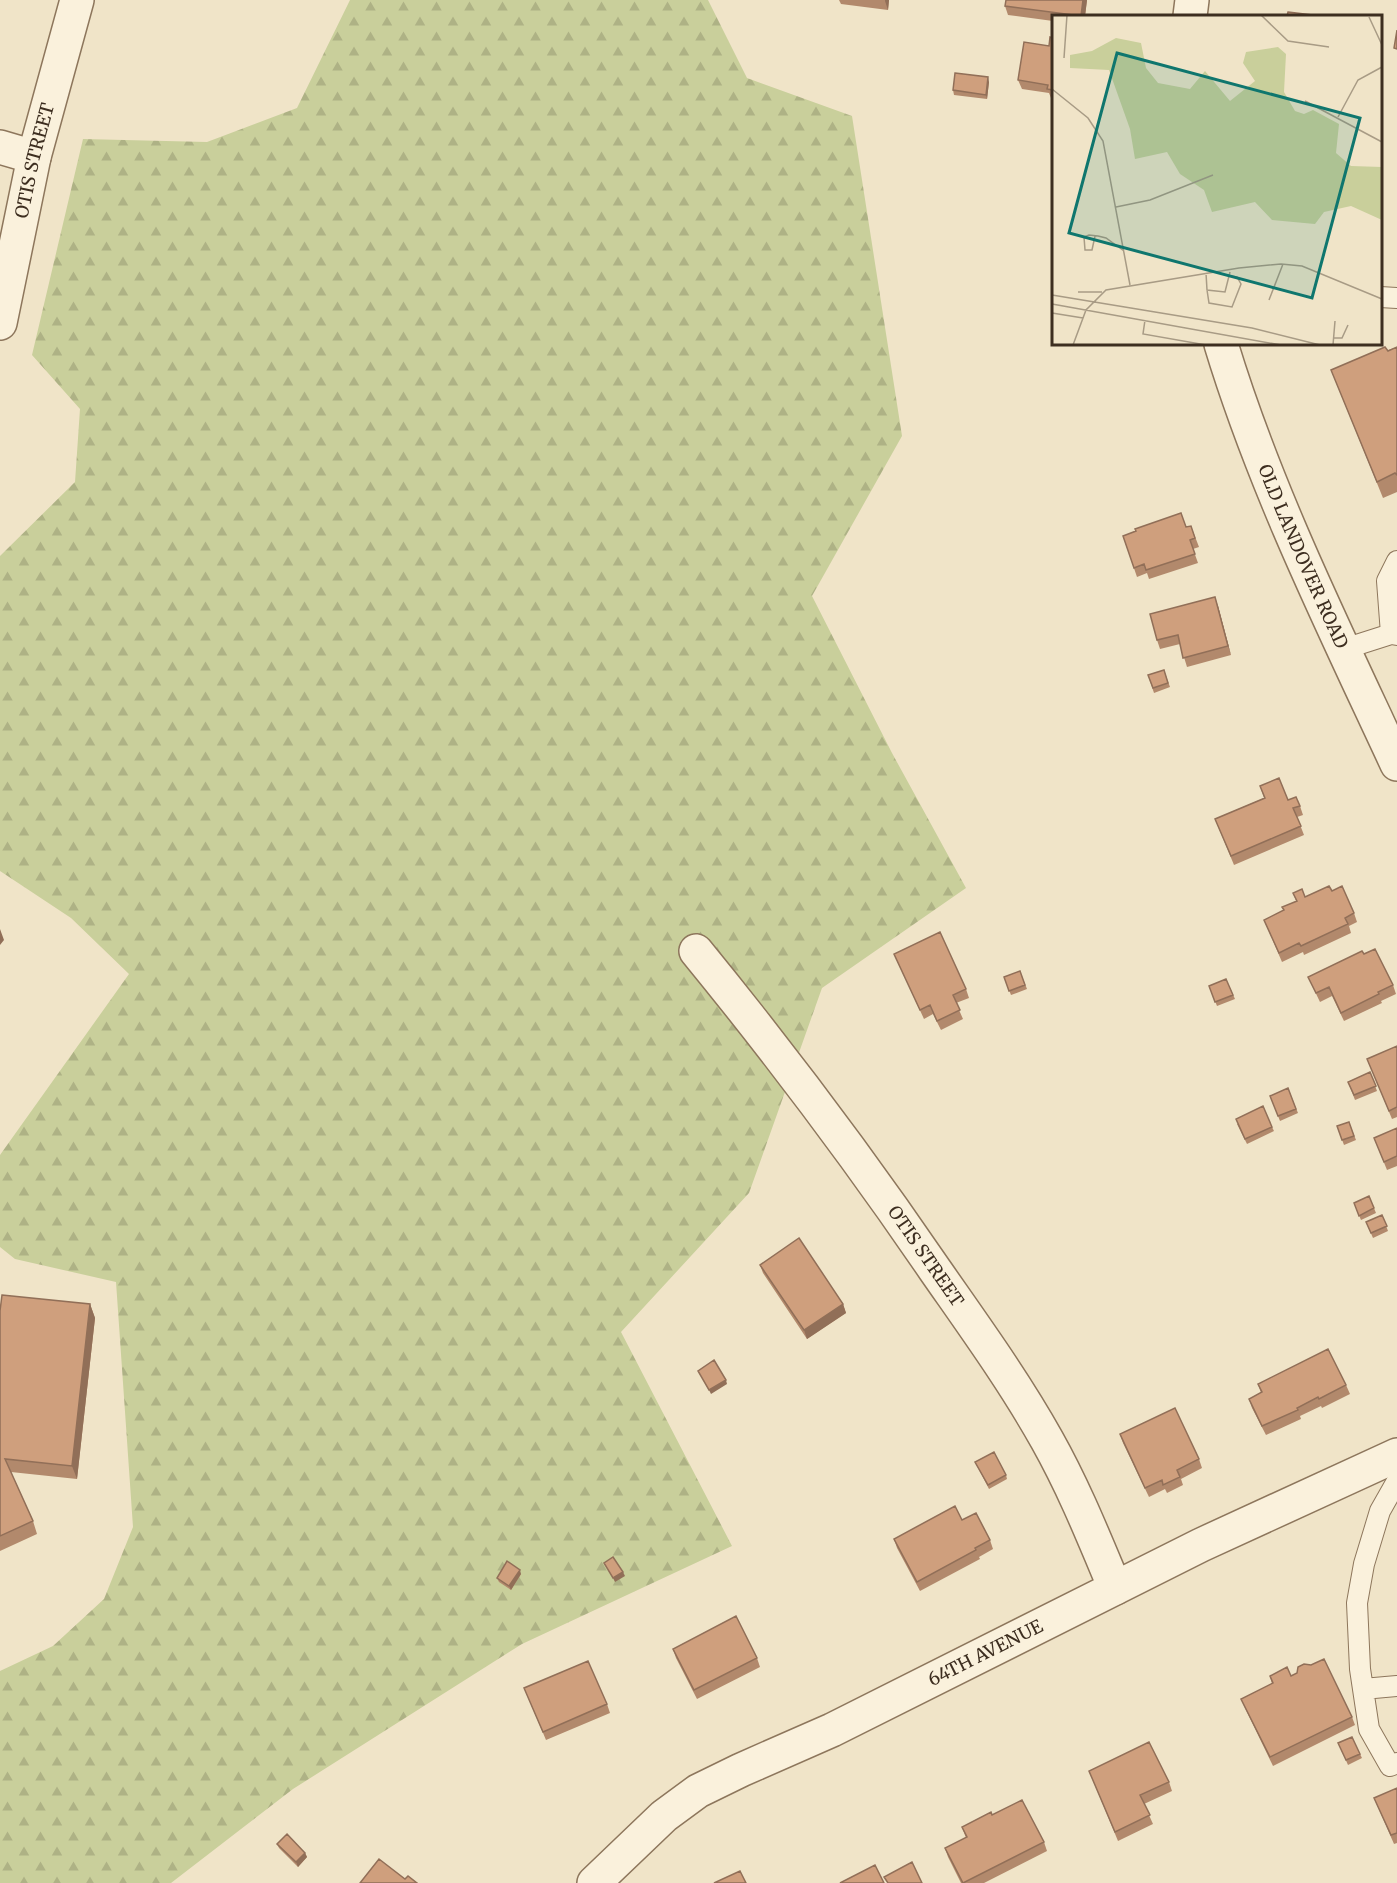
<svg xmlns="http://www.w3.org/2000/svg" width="1397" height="1883" font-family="Merriweather,serif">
  <defs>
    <pattern id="forest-firs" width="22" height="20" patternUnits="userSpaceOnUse" patternTransform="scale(1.5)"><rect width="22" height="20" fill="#c9cf9b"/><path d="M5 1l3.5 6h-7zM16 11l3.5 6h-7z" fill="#aeb285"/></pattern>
  </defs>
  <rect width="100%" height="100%" fill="#f0e4c8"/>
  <path fill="url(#forest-firs)" d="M350,0H708L747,78L852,116L902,436L812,596L892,753L966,888L822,988L749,1193L621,1332L732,1546L522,1644L293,1789L171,1883H0V1671L53,1646L104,1599L133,1527L116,1282L15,1259L0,1247V1155L129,974L71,918L0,871V556L75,482L80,409L32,355L83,139L207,142L297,108Z"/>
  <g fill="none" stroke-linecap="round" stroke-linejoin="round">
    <g stroke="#8d765c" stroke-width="22">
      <path id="service" d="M1380,297L1397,298
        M1391,634L1387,581L1397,561
        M1344,649L1391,634L1397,635
        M1397,1481L1380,1511L1364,1564L1357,1603L1360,1669L1369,1729L1390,1766L1397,1763
        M1363,1689L1397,1686"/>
    </g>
    <g stroke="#8d765c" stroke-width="36">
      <g id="minor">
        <path d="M0,147L34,157"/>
        <path id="s1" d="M0,323L34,157L77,0"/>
        <path id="s2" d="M696,951C781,1055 860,1160 935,1270C974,1326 1014,1381 1047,1440C1074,1488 1094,1538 1115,1588"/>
        <path id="s3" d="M594,1883L664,1816L698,1791L741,1770L832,1730L1201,1545L1397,1455"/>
      </g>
    </g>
    <g stroke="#8d765c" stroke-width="36">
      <g id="tertiary">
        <path d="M1190,16L1192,0"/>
        <path id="s4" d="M1221,344C1265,489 1333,626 1397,764"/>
      </g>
    </g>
    <use href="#service" stroke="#faf1dc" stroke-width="20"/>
    <use href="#minor" stroke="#faf1dc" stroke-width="33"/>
    <use href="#tertiary" stroke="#faf1dc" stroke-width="33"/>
  </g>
  <path fill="#b2896c" d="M839,0H889L888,10L841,4Z
    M1087,0L1085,16H1053V21L1008,15L1005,6Z
    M1053,38V99L1051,98L1049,93L1022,89L1018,80L1049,46Z
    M989,82L987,99L954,95L953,90Z
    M1397,347V492L1383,498L1331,370Z
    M1191,526L1199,547L1193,549L1198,563L1149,579L1147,573L1137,577L1123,536L1186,527Z
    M1218,606L1231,655L1187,667L1180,644L1160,649L1157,640Z
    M1164,670L1170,687L1154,693L1148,675Z
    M1260,786L1300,806L1303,815L1297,817L1304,835L1234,865L1215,819L1264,798Z
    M1332,891L1354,913L1357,922L1349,926L1351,933L1304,955L1303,952L1282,962L1264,920L1284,910L1296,901L1293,893L1305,897Z
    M894,954L966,989L969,998L956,1003L963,1019L941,1030L933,1014L924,1019Z
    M1364,954L1393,985L1396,994L1381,1001L1382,1003L1344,1021L1332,996L1320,1002L1308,977Z
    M1020,971L1027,989L1011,995L1004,977Z
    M1226,979L1235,999L1217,1006L1209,986Z
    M1397,1046V1117L1392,1119L1367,1059Z
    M1370,1072L1377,1091L1355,1100L1348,1082Z
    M1288,1088L1298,1113L1280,1121L1270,1096Z
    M1349,1122L1356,1140L1344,1145L1337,1126Z
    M1237,1124L1272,1127L1274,1131L1247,1144Z
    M1397,1128V1166L1387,1170L1374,1138Z
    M1369,1196L1376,1213L1361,1220L1354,1203Z
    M1382,1215L1388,1231L1373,1238L1366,1222Z
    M760,1265L843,1304L846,1313L807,1339L763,1273Z
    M90,1304L95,1318L77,1479L11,1472L33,1521L37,1534L0,1551V1311Z
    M1258,1384L1346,1385L1350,1394L1322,1408L1321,1406L1300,1416L1301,1419L1266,1435L1252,1408L1249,1399L1261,1393Z
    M1120,1434L1199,1459L1202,1468L1181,1479L1183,1485L1167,1493L1165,1489L1149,1497L1123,1443Z
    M975,1462L1006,1475L1007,1479L989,1489Z
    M962,1520L990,1540L993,1549L979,1557L980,1559L920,1591L897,1548L894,1539Z
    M521,1574L511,1590L499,1582L497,1578Z
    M673,1649L757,1658L760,1667L697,1699L676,1658Z
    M1270,1676H1291L1352,1717L1355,1725L1273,1766L1245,1708L1241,1699L1272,1684Z
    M524,1688L607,1704L610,1713L546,1740Z
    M1340,1747L1360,1754L1362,1758L1348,1765Z
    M1089,1771L1169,1782L1172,1791L1144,1804L1153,1824L1118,1841Z
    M1397,1788V1843L1394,1844L1374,1798Z
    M992,1815L1044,1842L1047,1851L984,1883H961L948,1857L945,1848L966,1838L962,1827Z
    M277,1844L305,1853L307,1857L298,1867L279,1848Z"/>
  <path fill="#916f58" d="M885,0H889L888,10L885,1Z
    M1083,0H1087L1085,16H1081Z
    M988,77L989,82L987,99L986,95Z
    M1215,597L1218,606L1231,655L1228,646Z
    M0,929L4,940L0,945Z
    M90,1304L95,1318L77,1479L72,1466Z
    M843,1304L846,1313L807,1339L804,1330Z
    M726,1380L727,1384L711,1394L709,1390Z
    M520,1570L521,1574L511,1590L509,1586Z
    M623,1572L625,1576L615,1582L613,1578Z
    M305,1853L307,1857L298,1867L296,1862Z"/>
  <path fill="#cf9f7d" stroke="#916f58" stroke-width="1.5" d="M1006,0H1083L1081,16L1005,6Z
    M1288,12L1321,16H1287Z
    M1397,30V49L1394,48Z
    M1050,37L1053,38V90L1047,89L1048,85L1018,80L1024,42L1049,46Z
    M955,73L988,77L986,95L953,90Z
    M1385,347L1388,351L1397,347V475L1395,473L1377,482L1331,370Z
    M1181,513L1186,527L1191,526L1195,538L1190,540L1195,554L1146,570L1144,564L1134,568L1123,536L1136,531L1135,529Z
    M1215,597L1228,646L1183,658L1178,635L1157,640L1150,614Z
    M1164,670L1168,683L1153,688L1148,675Z
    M1279,778L1288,800L1296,797L1300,806L1293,808L1301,826L1231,856L1215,819L1265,798L1260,786Z
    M1329,886L1332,891L1342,886L1354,913L1345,918L1348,924L1301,946L1299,943L1279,953L1264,920L1284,910L1282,907L1297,901L1293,893L1302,889L1305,897Z
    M940,932L966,989L953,995L960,1010L937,1021L930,1005L920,1010L894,954Z
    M1375,949L1393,985L1378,992L1379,994L1341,1013L1329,987L1316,993L1308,977L1362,951L1364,954Z
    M1020,971L1025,985L1009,991L1004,977Z
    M1226,979L1233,995L1215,1002L1209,986Z
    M1397,1046V1107L1389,1111L1367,1059Z
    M1370,1072L1376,1086L1354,1095L1348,1082Z
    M1288,1088L1296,1109L1278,1116L1270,1096Z
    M1263,1106L1272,1127L1245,1139L1236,1119Z
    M1349,1122L1354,1136L1342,1140L1337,1126Z
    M1397,1128V1156L1384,1162L1374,1138Z
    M1369,1196L1374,1208L1359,1216L1354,1203Z
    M1382,1215L1387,1226L1371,1233L1366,1222Z
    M799,1238L843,1304L804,1330L760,1265Z
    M2,1295L90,1304L72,1466L5,1459L33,1521L0,1536V1311Z
    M1328,1349L1346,1385L1319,1399L1318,1397L1297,1408L1298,1410L1262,1426L1249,1399L1262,1392L1258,1384Z
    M714,1360L726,1380L709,1390L698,1371Z
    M1175,1408L1199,1459L1177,1470L1180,1477L1163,1485L1162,1480L1145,1488L1120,1434Z
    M994,1452L1006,1475L988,1485L975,1462Z
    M955,1506L962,1520L976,1513L990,1540L975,1548L976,1550L917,1582L894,1539Z
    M613,1557L623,1572L613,1578L604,1563Z
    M507,1561L520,1570L509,1586L497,1578Z
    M736,1616L757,1658L694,1690L673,1649Z
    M1324,1659L1352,1717L1270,1757L1241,1699L1273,1683L1270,1676L1287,1667L1291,1676L1297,1673L1298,1667L1304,1664L1311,1665Z
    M588,1661L607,1704L543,1732L524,1688Z
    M1352,1737L1360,1754L1346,1760L1338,1743Z
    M1149,1742L1169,1782L1140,1795L1150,1815L1115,1832L1089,1771Z
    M1397,1788V1833L1391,1835L1374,1798Z
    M1022,1800L1044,1842L963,1883L945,1848L967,1837L962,1827L991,1812L992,1815Z
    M287,1834L305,1853L296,1862L277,1844Z
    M379,1859L405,1879L408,1876L417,1883H360Z
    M912,1862L922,1883H888L884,1877Z
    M875,1865L884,1883H840Z
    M740,1871L746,1883H714Z"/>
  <g text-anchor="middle" stroke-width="4.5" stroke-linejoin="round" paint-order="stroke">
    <g font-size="18" fill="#3d2e20" stroke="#f7eed8">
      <text dy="6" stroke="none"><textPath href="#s1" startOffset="166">OTIS STREET</textPath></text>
      <text dy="6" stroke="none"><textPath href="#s4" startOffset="228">OLD LANDOVER ROAD</textPath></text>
      <text dy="6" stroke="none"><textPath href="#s2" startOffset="382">OTIS STREET</textPath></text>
      <text dy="6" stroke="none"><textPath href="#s3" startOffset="458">64TH AVENUE</textPath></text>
    </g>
  </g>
  <g transform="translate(1052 15)">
    <rect width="330" height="330" fill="#f0e4c8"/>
    <path d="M64,23L89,28L94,53L106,68L138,74L153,56L178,86L203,66L191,48L194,37L226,32L234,39L232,77L243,96L252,99L261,95L287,109L284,138L299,151L330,152V205L299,191L272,197L263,209L220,205L203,187L160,197L152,175L128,159L115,137L83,144L78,114L57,55L18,53V40L40,36Z" fill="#c9cf9b"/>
    <path fill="none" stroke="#a89b85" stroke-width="1.5" d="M209,0L236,26L277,32M317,2L330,30M0,16V35M12,43L15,0M0,74L36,103L51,126L78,270M253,86L330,127M286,102L306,65L330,52M64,192L98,185L161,160M43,221L40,235H33L32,222L37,220L46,221L54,223L72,236M154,258L155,275L173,277L178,257M155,275L157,288L180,292L189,269L185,262L178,261M26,277H50M0,280L200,313L268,330M217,285L231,249M0,289L229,330M0,298L31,303M93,305L91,319L154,330M282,323H290L296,310M21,330L34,295L54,275L187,253L229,249L250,251L330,284M281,330L283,306"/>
    <path fill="#0f766e" fill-opacity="0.15" stroke="#0f766e" stroke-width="3" d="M65,38L308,103L260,283L17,218Z"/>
    <rect width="330" height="330" fill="none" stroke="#3d2e20" stroke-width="3"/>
  </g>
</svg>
